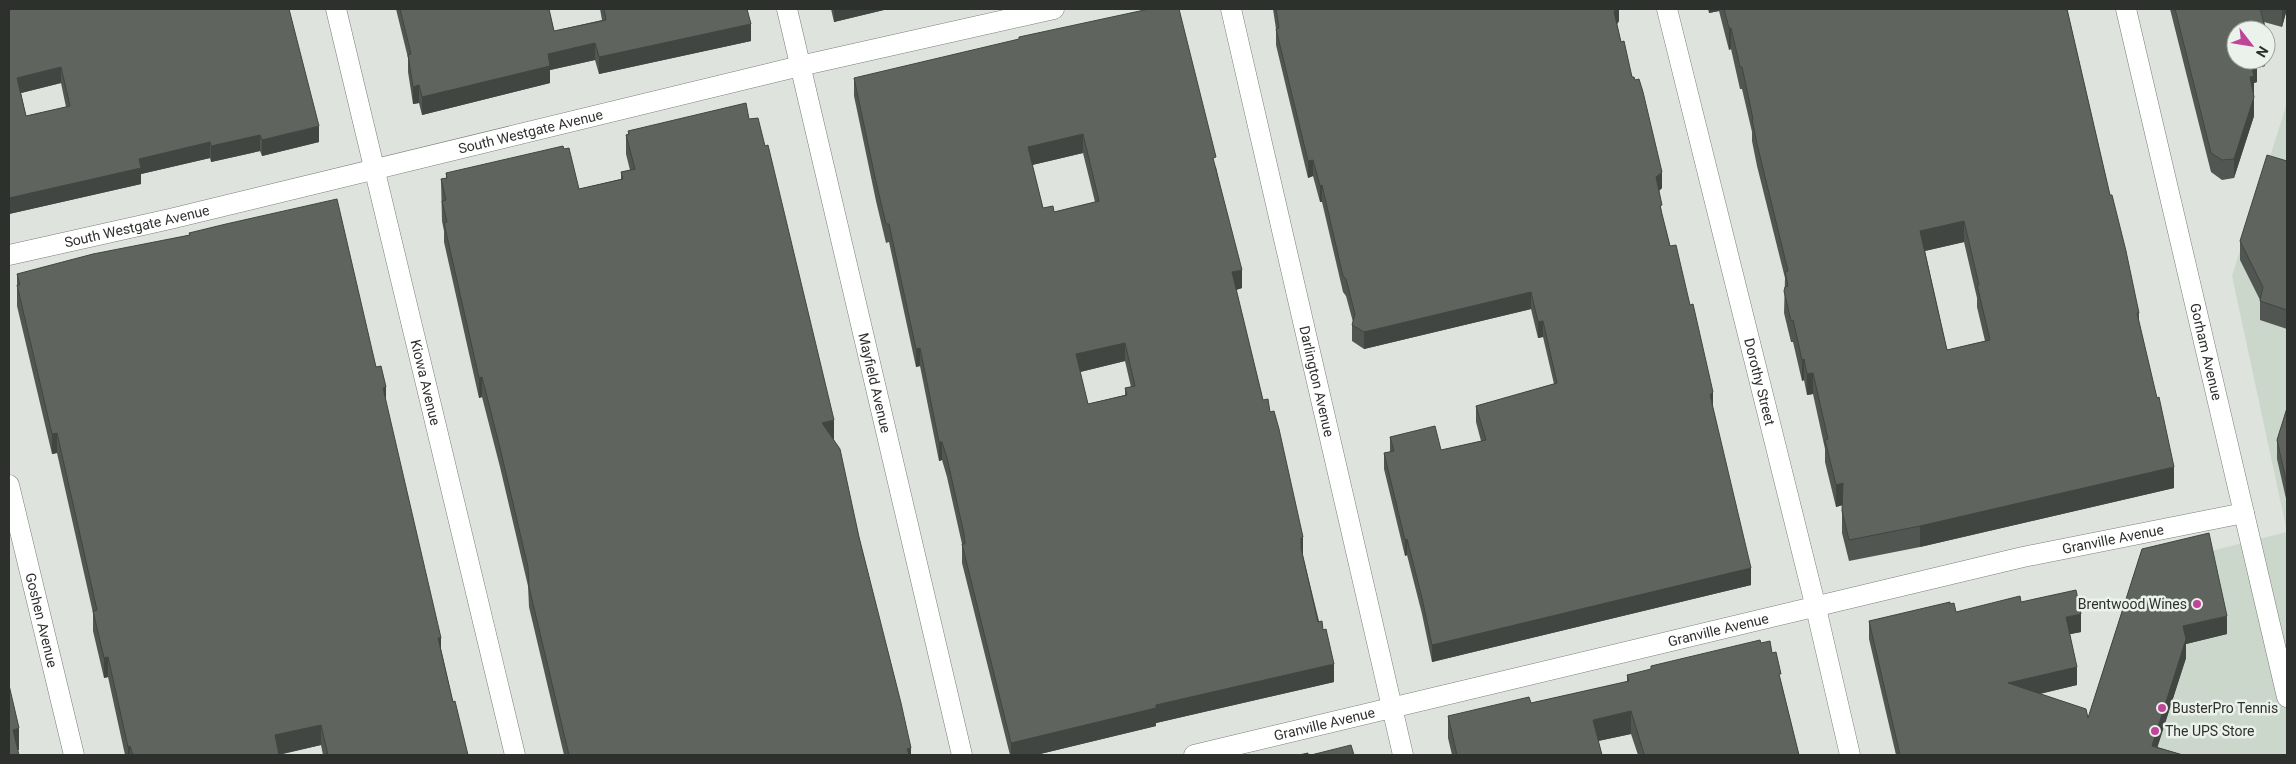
<svg xmlns="http://www.w3.org/2000/svg" width="2296" height="764" font-family="Roboto,sans-serif">
  <rect width="100%" height="100%" fill="#dee4dd"/>
  <path fill="#ccd7cb" d="M2287,103V755H2082L2139,569L2287,532L2232,276Z"/>
  <g fill="none" stroke-linecap="round" stroke-linejoin="round">
    <g stroke="#797f79" stroke-width="21">
      <g id="minor">
        <path id="s1" d="M336,9L515,755"/>
        <path id="s2" d="M787,9L962,755"/>
        <path id="s3" d="M1231,9L1403,755"/>
        <path id="s4" d="M1667,9L1816,608L1850,755"/>
        <path id="s5" d="M2126,9L2287,697"/>
        <path id="s6" d="M9,255L170,219L800,66L1054,9"/>
        <path id="s7" d="M9,485L74,755"/>
        <path id="s8" d="M1194,755L2023,557L2244,513"/>
      </g>
    </g>
    <use href="#minor" stroke="#fff" stroke-width="20"/>
  </g>
  <path fill="#525652" fill-rule="evenodd" d="M9,9L319,142L262,156L260,151L211,162L210,158L141,174V184L9,214ZM61,83L66,107L26,116L21,93Z
    M396,9H549L554,31L602,20L600,9H747L751,41L599,74L595,60L550,70V83L422,115L419,103L413,104L408,72V58Z
    M831,9H888L834,22Z
    M1273,9H1619V21L1617,24L1621,42L1632,77L1662,188L1659,191L1662,215L1713,408L1751,585L1432,662L1422,614L1407,555L1405,556L1384,469V453L1390,452V437L1441,450L1481,441L1476,422V406L1554,384L1543,337L1538,338L1531,309L1364,349L1352,341V325L1353,322L1346,296L1343,292L1322,202H1320L1313,176L1308,178L1276,45V29Z
    M1708,9H2067L2110,195L2139,313V322L2174,488L1920,547L1849,561L1842,533V505L1836,507L1825,462V449L1813,394L1807,395L1804,380L1802,381L1793,342H1791L1784,313L1785,278L1757,166L1752,141V132L1742,89H1740L1731,49L1729,50L1719,11L1709,13ZM1964,242L1977,298V307L1985,341L1947,350L1925,251Z
    M2170,9H2287L2282,27L2264,22L2269,61L2265,62V66L2257,68V82L2254,83V116L2234,178L2222,180L2211,172Z
    M854,78L1216,167L1242,288L1236,290L1263,400L1303,556L1334,682L1156,723V726L1036,755H1010L962,563V544L947,477L942,460L939,461L920,366L916,367L889,242L886,243L876,201L854,96ZM1083,153L1095,202L1054,212L1043,208L1032,165ZM1125,361L1131,387L1125,388V395L1088,404L1080,372Z
    M749,119L765,146L834,440L859,537L911,755H564L529,607L528,586L500,467L482,397L479,398L444,242V231L442,221L441,179L446,178V173L579,189L621,179V172L630,170L626,154V135L628,134V131Z
    M2287,161V329L2260,320V300L2240,260V241Z
    M189,233L376,367L386,404L453,702L468,755H323L321,745L279,755H125L108,677L104,678L93,631V613L57,453L52,454L17,306V274L189,235Z
    M2287,408V503L2277,459V440Z
    M2142,549L2227,634L2186,644V658L2157,747L2183,755H1896L1869,639V621L1950,604L1956,612L2021,602L2081,632L2070,634L2077,685L2040,694L2088,718Z
    M1761,643L1781,682L1799,755H1638L1631,734L1598,741L1602,755H1452L1448,738V716L1531,703L1627,682V675L1651,670V666Z"/>
  <path fill="#424642" d="M844,9H888L834,22V11Z
    M1616,9H1619V21L1614,29V12Z
    M1709,9H1719V11L1709,13Z
    M2282,9H2287L2282,27Z
    M751,24V41L599,74V57Z
    M1729,28H1731V49L1729,50Z
    M2269,42V61L2265,62V66L2257,68V82L2254,83V95L2250,77L2251,65L2254,60H2266V43Z
    M595,43V60L550,70V83L422,115V97L548,54Z
    M61,67V83L17,94V78Z
    M419,85V103L413,104V87Z
    M2254,97V116L2234,178V159Z
    M319,126V142L262,156V140Z
    M1083,134V153L1028,166V147Z
    M260,135V151L211,162V146Z
    M210,142V158L141,174V184L9,214V198L139,159Z
    M1313,160V176L1308,178V161Z
    M1662,172V188L1656,193V177Z
    M1322,185V202H1320V186Z
    M1964,221V242L1920,252V231Z
    M1242,270V288L1232,291V272Z
    M1531,292V309L1364,349V332Z
    M1543,321V337L1538,338V322Z
    M1125,343V361L1076,373V354Z
    M920,348V366L916,367V349Z
    M1804,359V380L1802,381V360Z
    M1813,373V394L1807,395V374Z
    M482,377V397L479,398V378Z
    M386,387V407L383,388Z
    M1713,392V408L1710,395Z
    M834,420V440L822,443V423Z
    M57,433V453L52,454V434Z
    M939,442H942V460L939,461Z
    M2174,467V488L1920,547V526Z
    M1843,483V505L1836,507V485Z
    M1303,537V556H1301V538Z
    M1407,539V555L1405,556V540Z
    M1751,568V585L1432,662V645Z
    M2081,614V632L2066,635V617Z
    M2227,616V634L2186,644V658L2155,755L2152,746L2183,626Z
    M438,638H441V658Z
    M108,657V677L104,678V658Z
    M1334,664V682L1156,723V726L1036,755H1011V743L1156,705Z
    M2077,667V685L2008,701V683Z
    M1631,711V734L1593,742V720Z
    M321,725V745L276,755L275,735Z
    M19,728V750L13,751V730Z
    M130,746V755H128V747Z
    M911,748V755H907V749Z"/>
  <path fill="#5f645f" stroke="#424642" fill-rule="evenodd" d="M9,9H289L319,126L262,140L260,135L211,146L210,142L139,159L141,168L9,198ZM61,67L70,106L26,116L17,78Z
    M400,9H549L554,31L606,20L604,9H747L751,24L599,57L595,43L548,54L550,66L422,97L419,85L413,87L408,55L411,54Z
    M834,9H844L834,11Z
    M1149,9H1179L1216,157L1213,158L1242,270L1232,272L1263,400L1268,399L1270,412L1274,411L1279,429L1303,537L1301,538V548L1318,622L1322,621L1323,630L1326,629L1334,664L1156,705V708L1011,743L962,544H965L964,534L947,458L942,442H939L920,348L916,349L889,224H886L876,182L854,78L1019,39V37ZM1083,134L1099,201L1054,212L1053,206L1043,208L1028,147ZM1125,343L1135,386L1125,388L1127,395L1088,404L1076,354Z
    M1276,9H1616L1614,12L1621,42L1624,41L1632,77H1634L1635,80L1639,79L1643,92L1662,172L1656,177L1662,205L1660,206L1670,246L1676,245L1690,305L1693,304L1713,392L1710,395L1751,568L1432,645L1422,598L1407,539L1405,540L1384,453L1394,451L1390,437L1435,426L1441,450L1486,440L1476,406L1557,383L1543,321L1538,322L1531,292L1364,332L1352,325L1355,314L1346,279L1343,276L1322,185L1320,186L1313,160L1308,161L1276,29L1279,28Z
    M1724,9H2067L2110,195H2112L2126,251L2139,313H2137L2157,398L2159,397L2174,467L1920,526L1849,540L1842,511L1843,483L1836,485L1825,440L1828,439L1813,373L1807,374L1804,359L1802,360L1793,320L1791,321L1784,291L1785,287L1788,286L1785,272L1788,271L1757,144L1752,119H1753L1742,67H1740L1731,28H1729ZM1964,221L1979,285H1977L1990,340L1947,350L1920,231Z
    M2175,9H2260L2266,30H2236V60H2257V63L2251,65L2254,76L2250,77L2254,97L2234,159L2222,160L2211,153Z
    M2266,31L2269,42L2266,43Z
    M746,103L749,119L758,118L765,146L768,145L834,420L822,423L840,449L859,537L901,703L911,748L907,749L909,755H569L529,587L528,567L500,448L482,377L479,378L444,223L447,222L442,201L446,200L441,179L447,178L446,173L563,146L564,149L569,148L579,189L623,179L621,172L635,169L626,135L629,134L628,131Z
    M2267,155L2287,161V310L2260,301L2263,287L2240,241Z
    M337,199L376,367L381,366L386,387L383,388L441,638H438L453,702L455,701L468,755H328L321,725L275,735L279,755H133L130,746L128,747L108,657L104,658L93,611L97,610L57,433L52,434L17,285H20L17,274L93,254L190,235L189,233L226,224Z
    M2287,408V484L2277,440Z
    M2209,533L2227,616L2183,626L2186,639L2152,746L2183,755H1900L1869,621L1950,602V604L1954,603L1956,612L2020,596L2021,602L2076,590L2081,614L2066,617L2077,667L2008,683L2086,709L2088,718L2142,549Z
    M1760,640L1761,643L1770,641L1772,653L1776,652L1781,674H1779L1799,755H1641L1644,754L1631,711L1593,720L1602,755H1457L1448,716L1529,697L1531,703L1629,681L1627,675L1651,669V666Z
    M9,685L19,728L13,730L19,755H9Z
    M1351,745L1354,755H1311Z
    M1308,753V755H1299Z"/>
  <g fill="#be4598" stroke="#ebf1eb" stroke-width="2">
    <circle cx="2197" cy="604" r="5"/>
    <circle cx="2162" cy="708" r="5"/>
    <circle cx="2155" cy="731" r="5"/>
  </g>
  <g text-anchor="middle" stroke-width="5" stroke-linejoin="round" paint-order="stroke">
    <g font-size="14" fill="#2e302d" stroke="#ebf1eb">
      <text dy="5" stroke="none"><textPath href="#s6" startOffset="536">South Westgate Avenue</textPath></text>
      <text dy="5" stroke="none"><textPath href="#s6" startOffset="131">South Westgate Avenue</textPath></text>
      <text dy="5" stroke="none"><textPath href="#s5" startOffset="352">Gorham Avenue</textPath></text>
      <text dy="5" stroke="none"><textPath href="#s1" startOffset="384">Kiowa Avenue</textPath></text>
      <text dy="5" stroke="none"><textPath href="#s2" startOffset="384">Mayfield Avenue</textPath></text>
      <text dy="5" stroke="none"><textPath href="#s3" startOffset="382">Darlington Avenue</textPath></text>
      <text dy="5" stroke="none"><textPath href="#s4" startOffset="384">Dorothy Street</textPath></text>
      <text dy="5" stroke="none"><textPath href="#s8" startOffset="944">Granville Avenue</textPath></text>
      <text dy="5" stroke="none"><textPath href="#s7" startOffset="139">Goshen Avenue</textPath></text>
      <text dy="5" stroke="none"><textPath href="#s8" startOffset="539">Granville Avenue</textPath></text>
      <text dy="5" stroke="none"><textPath href="#s8" startOffset="134">Granville Avenue</textPath></text>
    </g>
    <g font-size="14" fill="#2e302d" stroke="#ebf1eb" text-anchor="start">
      <text x="2187" y="609" text-anchor="end">Brentwood Wines</text>
      <text x="2172" y="713">BusterPro Tennis</text>
      <text x="2165" y="736">The UPS Store</text>
    </g>
  </g>
  <rect width="2296" height="764" fill="none" stroke="#2e302d" stroke-width="20"/>
  <g transform="translate(2251 45) rotate(121)"><circle r="24" fill="#ebf1eb" stroke="#9fa49f"/>
  <path d="M0-4L9 19L0 12L-9 19Z" fill="#be4598"/>
  <text y="-8" font-size="14" font-weight="bold" text-anchor="middle" fill="#2e302d">N</text>
  </g>
</svg>
